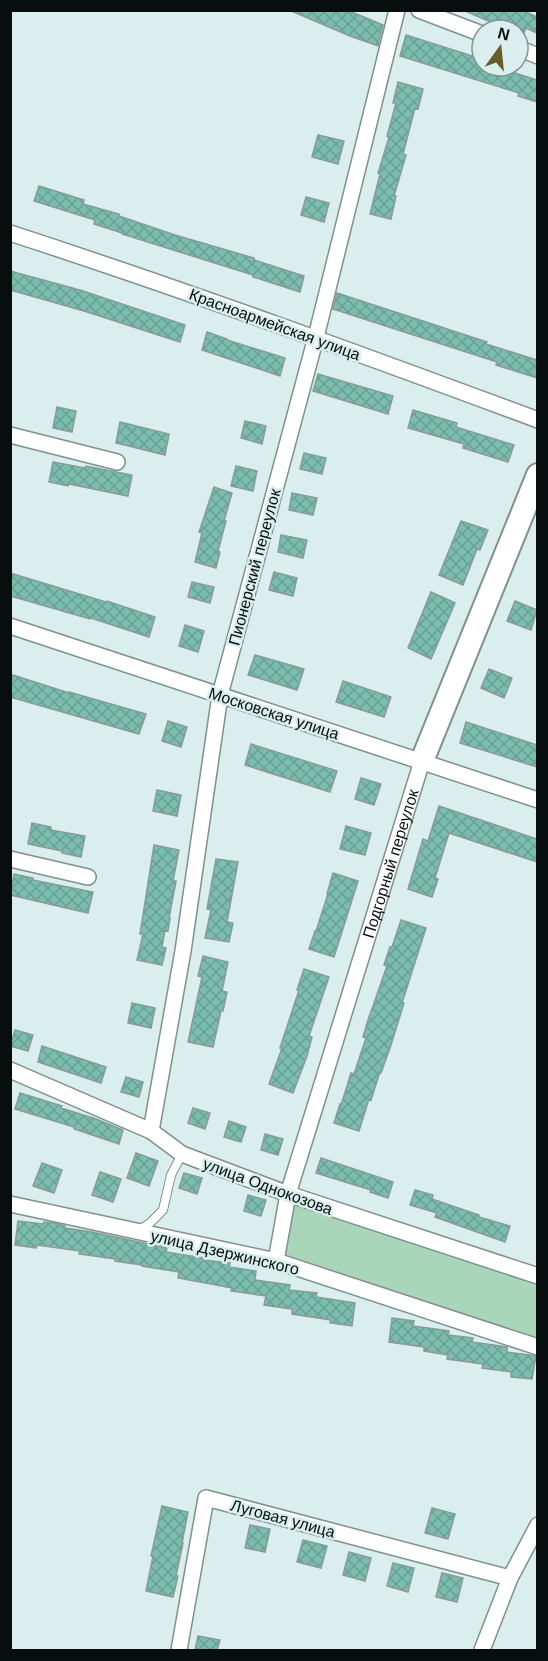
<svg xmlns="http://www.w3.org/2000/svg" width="548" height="1661" font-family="Arial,sans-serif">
  <defs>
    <pattern id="building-cross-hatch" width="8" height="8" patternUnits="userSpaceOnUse" patternTransform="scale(1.5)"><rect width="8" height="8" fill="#7abdac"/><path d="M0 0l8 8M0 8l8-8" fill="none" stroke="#68a193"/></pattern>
  </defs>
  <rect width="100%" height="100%" fill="#dbeeee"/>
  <path fill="#a9d5b9" d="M293,1201L537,1284V1339L282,1255Z"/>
  <path fill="url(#building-cross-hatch)" stroke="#8a9b96" stroke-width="1.5" d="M289,10H346L364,17L383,25L378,45V46L350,36Z
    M463,10H522L537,17V33L526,28L523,35L518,32V30H512L495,24Z
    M406,35L482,59V66H503L512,69V72L537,80V102L518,96L519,93L400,56Z
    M398,82L423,89L418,109L415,108L403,154L406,155L394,196H396L391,219L370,214L380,174L378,173L389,137L387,136L396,103H393Z
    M318,135L344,141L338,164L312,157Z
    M39,186L84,200L83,204L119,214V216L175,235L254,258V260L304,276L300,292L253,277V275L122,234V233L94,224L95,220L34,201Z
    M306,197L329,203L324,222L301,215Z
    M10,271L80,290L185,325L180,342L84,311L10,290Z
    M337,293L487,342L486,344L537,360V378L496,365L497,362L333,309Z
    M207,332L227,339V340L285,358L280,376L202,350Z
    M318,374L393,396L388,414L313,391Z
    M57,407L76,411L72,432L53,428Z
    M413,410L457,423L456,427L514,445L508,462L463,448L464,444L408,428Z
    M245,421L266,426L262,444L241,438Z
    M120,422L169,434L165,455L116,443Z
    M304,453L326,458L322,474L300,469Z
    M53,462L85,468L86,466L132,475L128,496L69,484L68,486L49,482Z
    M236,466L257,471L253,491L231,486Z
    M214,487L232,493L224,521H226L218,551L220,552L216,568L195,562L202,533L199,532Z
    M292,493L317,498L313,515L289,510Z
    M461,521L488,530L480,550L477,549L463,585L439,575Z
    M281,535L307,540L303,558L278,552Z
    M274,572L297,578L293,596L269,590Z
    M10,573L106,602L107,601L155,617L149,637L91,618L90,619L10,596Z
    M192,582L214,587L210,603L188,597Z
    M431,592L455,603L431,659L408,648Z
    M515,601L537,610L531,630L507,621Z
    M185,625L204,631L198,652L179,646Z
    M255,655L304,669L297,690L248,675Z
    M489,669L512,678L504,698L481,688Z
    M13,675L69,693V692L146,714L139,734L10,697V685Z
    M343,681L391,697L384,717L336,702Z
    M168,721L187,727L181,747L162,741Z
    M466,722L537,745V767L460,743Z
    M251,744L337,771L330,792L245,765Z
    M361,778L381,784L374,805L355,799Z
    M157,790L181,795L177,816L153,811Z
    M439,806L537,839V862L449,833L435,878L438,879L432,897L408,889L423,839L428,841Z
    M32,823L51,827V830L85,836L81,857L62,853V851L28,844Z
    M346,826L371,833L365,855L340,849Z
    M154,845L179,850L173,881H176L169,918H170L168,931L165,930L162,947L166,948L162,965L137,960L143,934H140Z
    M216,859L238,862L227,922L233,923L229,942L205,938L211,910L207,909Z
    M333,873L358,881L334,957L309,949L315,931H316L328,894H327Z
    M14,874L33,878V880L93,892L88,913L10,895Z
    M401,920L426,928L402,1003H404L391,1045L381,1073L380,1072L371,1100L369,1099L359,1131L334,1123L340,1104L341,1105L351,1073L354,1074L366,1038L363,1037L368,1020L387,966L384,965L390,947H392Z
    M203,956L228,962L222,991L227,992L223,1011H221L213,1047L188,1042L202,977L198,976Z
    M304,969L329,977L309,1036L312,1037L307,1056L293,1093L269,1084L282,1048H280L299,990H297Z
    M132,1003L155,1008L151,1028L128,1023Z
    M15,1030L33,1035L28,1051L10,1046Z
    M42,1046L106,1067L101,1083L38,1062Z
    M126,1077L143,1082L139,1097L121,1092Z
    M20,1093L62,1106L61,1108L96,1119L123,1130L119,1144L74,1129V1127L15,1109Z
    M193,1108L210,1113L205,1129L188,1123Z
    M229,1121L246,1127L241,1142L224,1137Z
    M265,1134L283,1139L278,1155L261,1150Z
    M136,1153L158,1161L149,1186L127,1178Z
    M321,1158L393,1182L388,1198L370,1192L371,1190L316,1173Z
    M42,1163L62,1170L54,1193L33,1186Z
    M100,1172L121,1179L113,1202L92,1195Z
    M184,1173L202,1178L197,1194L179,1188Z
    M415,1190L433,1195L432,1199L479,1215V1217L510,1226L505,1242L435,1217L437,1213L410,1205Z
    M248,1195L266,1200L261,1216L244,1211Z
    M18,1221L43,1224L44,1222L54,1223L65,1226V1228L92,1232L167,1248L166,1252L203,1258V1260L230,1263L229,1267L256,1271L255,1280L290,1285L289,1290L317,1293L316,1297L355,1303L352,1326L330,1323L331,1320L292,1314V1309L264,1305L266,1296L231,1291L232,1288L178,1278L179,1272L142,1266V1265L115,1261V1259L79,1254L80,1251L37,1245L36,1248L15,1245Z
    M392,1318L414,1321L413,1326L449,1331L448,1335L473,1338L472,1342L507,1347V1352L536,1356L532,1379L511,1377V1372L482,1368L483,1364L447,1359L448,1355L424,1351V1347L389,1342Z
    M162,1506L188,1512L182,1543H183L176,1576H178L173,1597L146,1591L153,1556H151Z
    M432,1508L455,1514L448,1539L425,1533Z
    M250,1525L270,1529L265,1552L245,1548Z
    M303,1540L327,1546L321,1568L297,1562Z
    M349,1552L371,1558L365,1581L343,1575Z
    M393,1563L414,1568L408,1592L387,1586Z
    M442,1573L463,1578L457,1602L436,1597Z
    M198,1636L220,1640L217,1650H195Z"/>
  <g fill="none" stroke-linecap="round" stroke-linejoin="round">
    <g stroke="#7e908f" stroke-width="10">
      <path id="lane" d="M139,1230L150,1223L163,1210L171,1175L182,1154"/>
    </g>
    <g stroke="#7e908f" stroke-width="18">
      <g id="street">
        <path d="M419,10L482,34"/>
        <path d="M518,48L538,56"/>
        <path d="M10,233C188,291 363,355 538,420"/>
        <path d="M10,435L117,462"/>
        <path d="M10,626L538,800"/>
        <path d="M10,859L88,877"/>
        <path d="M10,1070L151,1131L182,1154L288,1194L538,1276"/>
        <path d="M151,1131L183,951L220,695L316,337L397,10"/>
        <path d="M10,1204L276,1261L538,1347"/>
        <path id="s1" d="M276,1261L288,1194L422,761"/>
        <path d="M179,1650L206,1498L510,1578"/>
        <path d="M482,1650L510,1578L538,1525"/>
      </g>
    </g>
    <g stroke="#7e908f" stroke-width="26">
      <path id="secondary" d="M422,761L538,475"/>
    </g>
    <use href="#lane" stroke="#fff" stroke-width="8"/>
    <use href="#street" stroke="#fff" stroke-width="15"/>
    <use href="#secondary" stroke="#fff" stroke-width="22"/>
  </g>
  <g text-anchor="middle" stroke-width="5" stroke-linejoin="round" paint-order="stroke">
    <g font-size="16" fill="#080e0e" stroke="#dbeeee">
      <text transform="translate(275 324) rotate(20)" y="6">Красноармейская улица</text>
      <text transform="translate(254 567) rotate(-75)" y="6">Пионерский переулок</text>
      <text transform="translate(274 713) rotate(18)" y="6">Московская улица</text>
      <text dy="6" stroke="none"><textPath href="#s1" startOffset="414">Подгорный переулок</textPath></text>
      <text transform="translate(268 1186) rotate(20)" y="6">улица Однокозова</text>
      <text transform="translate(225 1252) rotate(13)" y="6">улица Дзержинского</text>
      <text transform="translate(283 1518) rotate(15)" y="6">Луговая улица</text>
    </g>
  </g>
  <rect width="548" height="1661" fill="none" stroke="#080e0e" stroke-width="24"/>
  <g transform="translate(500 48) rotate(15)"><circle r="28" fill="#dbeeee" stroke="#879494" stroke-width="1.5"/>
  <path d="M0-4.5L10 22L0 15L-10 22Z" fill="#655e2a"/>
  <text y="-9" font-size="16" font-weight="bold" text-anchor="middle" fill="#080e0e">N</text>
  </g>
</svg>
